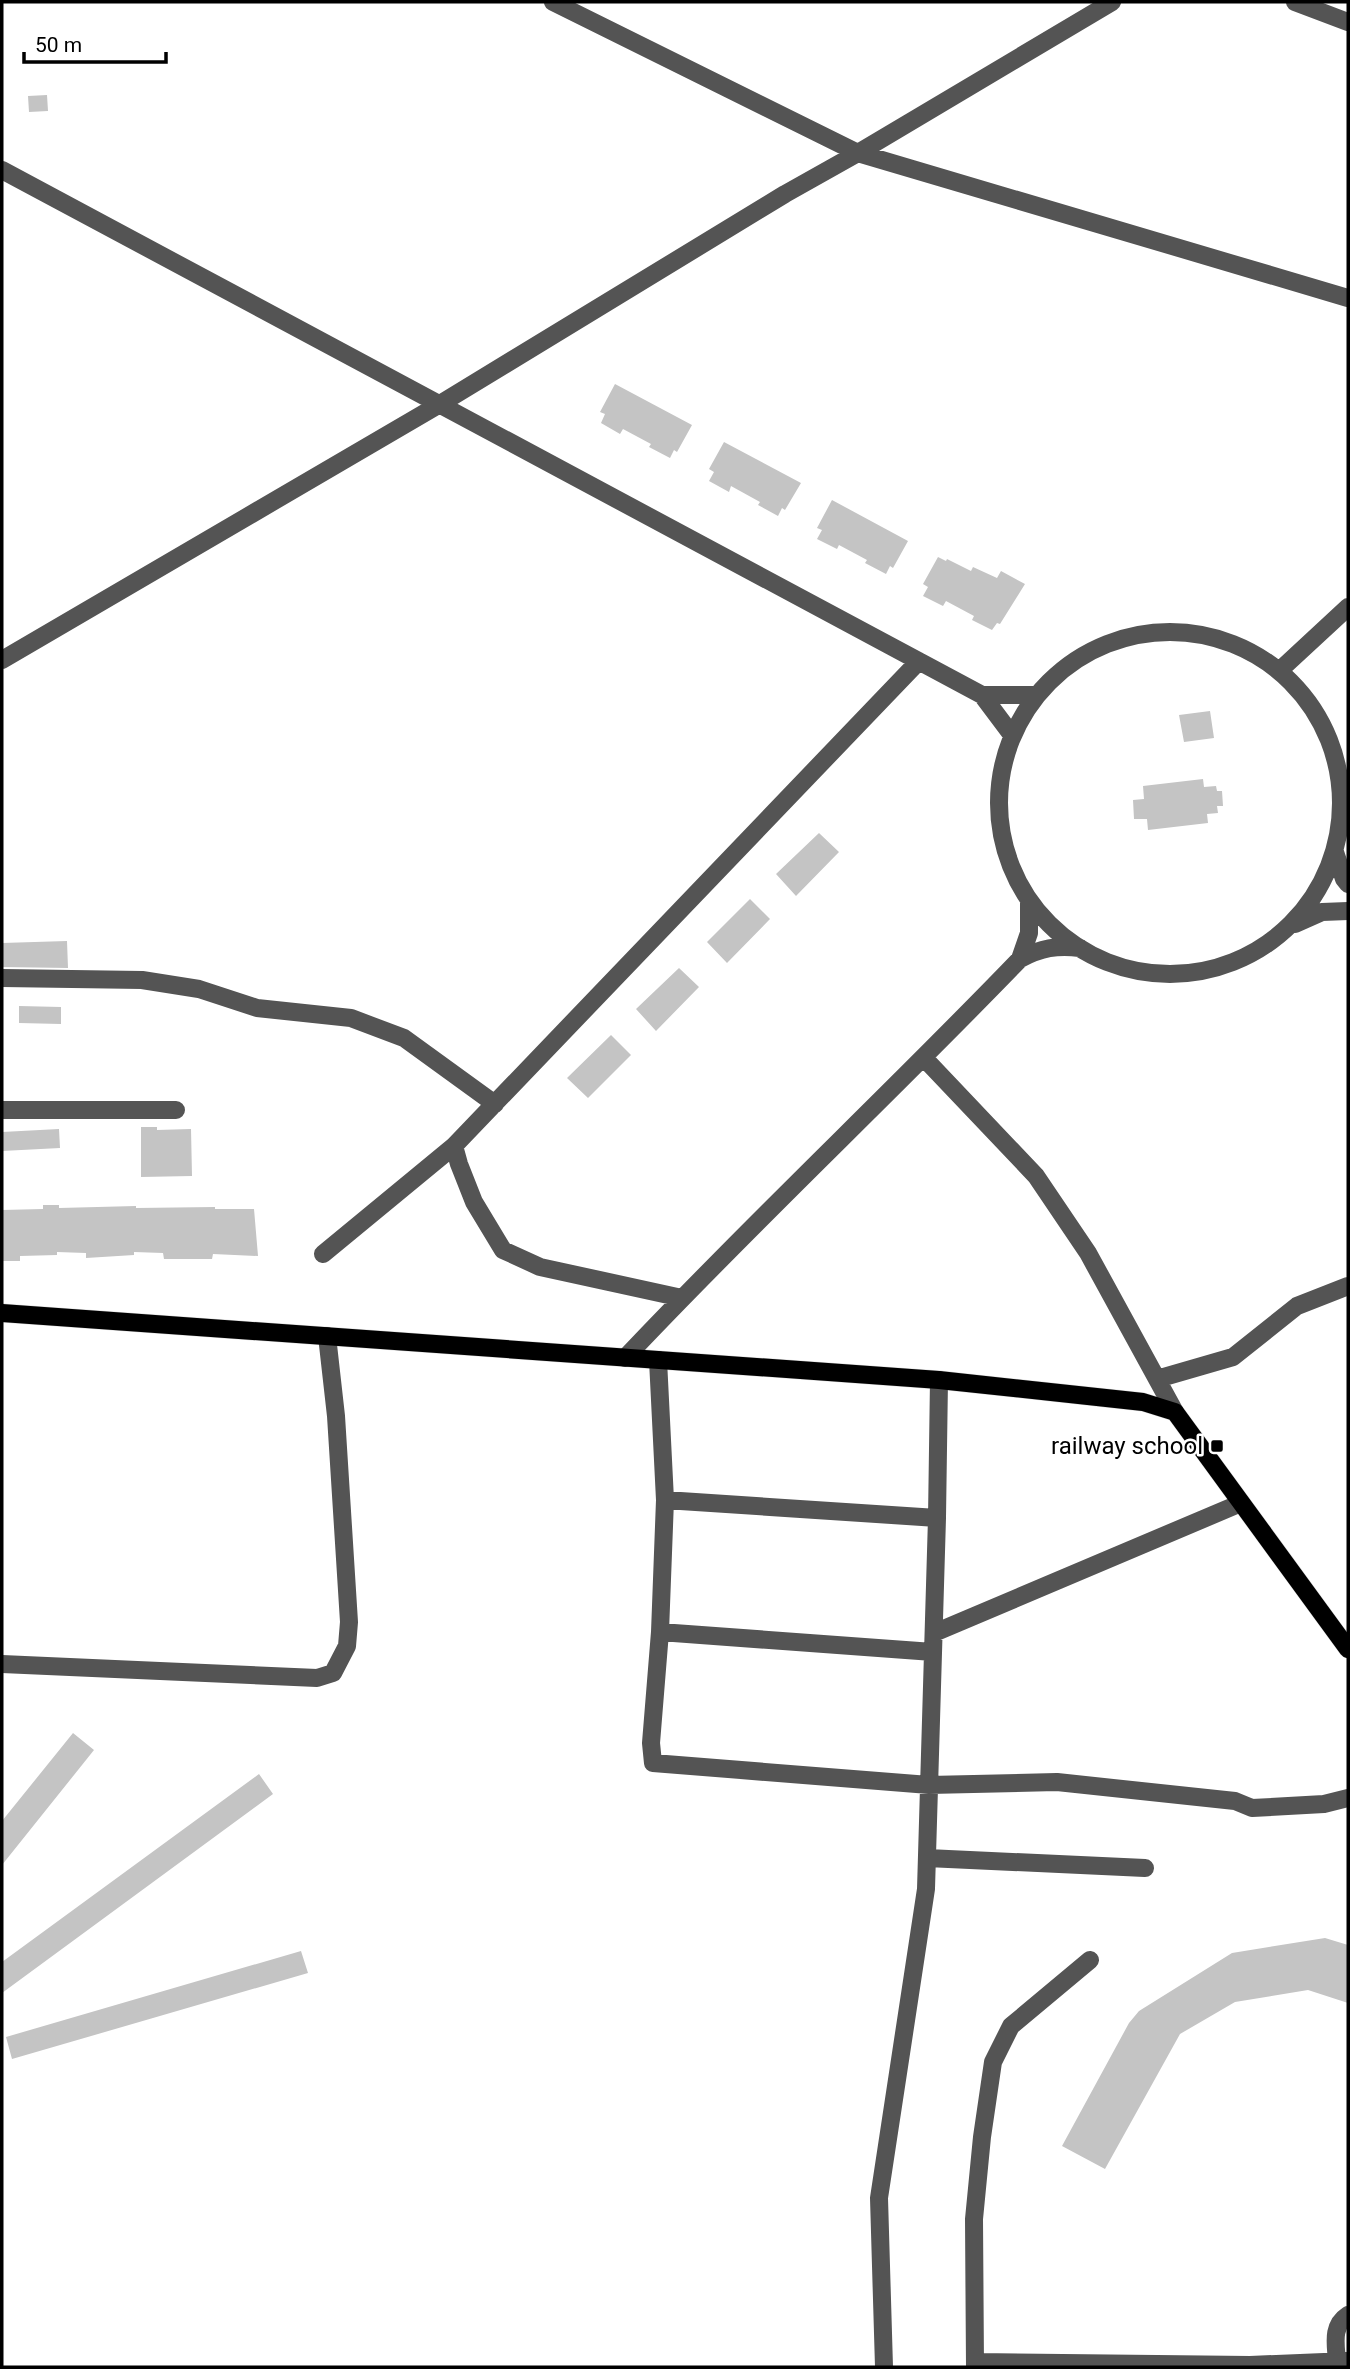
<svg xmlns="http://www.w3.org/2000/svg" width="1350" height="2369" font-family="Roboto,sans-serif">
  <rect width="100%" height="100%" fill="#fff"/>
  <path fill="#c4c4c4" d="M47,95L48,111L29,112L28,96Z
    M615,384L692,425L677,452L674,450L670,458L649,447L651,444L623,429L620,434L601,423L605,414L600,412Z
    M724,442L801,483L785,510L782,508L778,516L758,505L760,502L731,486L729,492L709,481L714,472L709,469Z
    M832,500L908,541L893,568L890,566L886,574L865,563L867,560L839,545L837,549L817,539L822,530L817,528Z
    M938,557L946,561L947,559L971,571L973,567L997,578L1001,571L1025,584L1000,624L997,623L992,630L972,620L974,616L946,601L943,606L923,596L928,587L923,584Z
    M1210,711L1214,738L1184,742L1179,715Z
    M1203,779L1204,787L1216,786L1217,791H1222L1223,806H1217L1218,813L1207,814L1208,823L1148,830L1147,819H1134L1133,800L1144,799L1143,786Z
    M819,833L839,852L796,896L776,874Z
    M750,899L770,919L727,963L707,942Z
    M67,941L68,968L2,967V943Z
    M679,968L699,987L656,1031L636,1009Z
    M19,1006L61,1007V1024L19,1023Z
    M611,1035L631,1055L588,1098L567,1078Z
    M141,1127H157V1130L191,1129L192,1176L141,1177Z
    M59,1129L60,1148L2,1151V1132Z
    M43,1205H59V1208L136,1206V1208L215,1207V1209H254L258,1256L213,1254L212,1259H164L163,1253L134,1252V1255L86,1258V1253L57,1252V1255L20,1256V1261H2V1210L43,1209Z
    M73,1733L94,1750L2,1865V1821Z
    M259,1774L273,1794L2,1993V1962Z
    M1325,1938L1348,1945V2003L1308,1990L1235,2002L1180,2034L1105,2169L1062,2146L1129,2023L1139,2011L1232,1953Z
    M301,1951L308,1973L12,2059L6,2037Z"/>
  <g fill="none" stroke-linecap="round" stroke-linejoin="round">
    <g stroke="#dbdbdb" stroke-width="19">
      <path id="major" d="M2,1313L939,1380L1143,1402L1175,1412L1348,1649"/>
    </g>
    <path stroke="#545454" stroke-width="18" d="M553,2L858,153L1348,298
      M1295,2L1348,22
      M2,170L982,695L1012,735
      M999 803a171 171 0 1 1 342 0a171 171 0 1 1-342 0Z
      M2,660L440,404L785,194L858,153L1112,2
      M1279,671L1348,607
      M982,695H1037
      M1335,852L1344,879L1348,884
      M1295,924L1322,912L1348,911
      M1020,959L1029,933V900
      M2,978L142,980L199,989L257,1008L351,1018L404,1038L495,1104
      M924,1058L1036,1176L1088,1253L1175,1412
      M2,1110H176
      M454,1146L459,1164L474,1202L503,1250L540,1267L682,1298
      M323,1254L454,1146L919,661
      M625,1358C753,1222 890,1094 1020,959C1041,948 1057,945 1080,948
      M658,1360L665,1500L660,1632L651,1743L653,1763L929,1785L1057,1782L1235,1801L1252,1808L1324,1804L1348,1798
      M1157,1379L1233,1357L1297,1306L1348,1286
      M665,1500L937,1518
      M660,1632L933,1652
      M934,1633L1241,1503
      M2,1664L317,1678L333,1673L347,1646L349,1622L336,1416L327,1336
      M927,1858L1145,1868
      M975,2362L1250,2365L1348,2361
      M1337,2362C1336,2345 1331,2326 1348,2315
      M884,2367L879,2198L926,1889L937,1518L939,1380
      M975,2367L974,2219L982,2137L993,2062L1011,2026L1090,1960"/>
    <use href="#major" stroke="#000" stroke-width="18"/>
  </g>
  <rect fill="#000" stroke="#fff" stroke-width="2.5" x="1210" y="1439" width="14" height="14" rx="3.5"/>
  <g text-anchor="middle" stroke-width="5" stroke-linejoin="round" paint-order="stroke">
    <g font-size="24" fill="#000" stroke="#fff" text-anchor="end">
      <text x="1203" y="1454">railway school</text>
    </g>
  </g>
  <rect width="1350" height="2369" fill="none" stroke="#000000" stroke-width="7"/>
  <path d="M24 52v10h142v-10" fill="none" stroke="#000000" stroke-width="3.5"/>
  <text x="35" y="52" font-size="21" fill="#000000" stroke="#ffffff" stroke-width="5" paint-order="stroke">50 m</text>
</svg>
